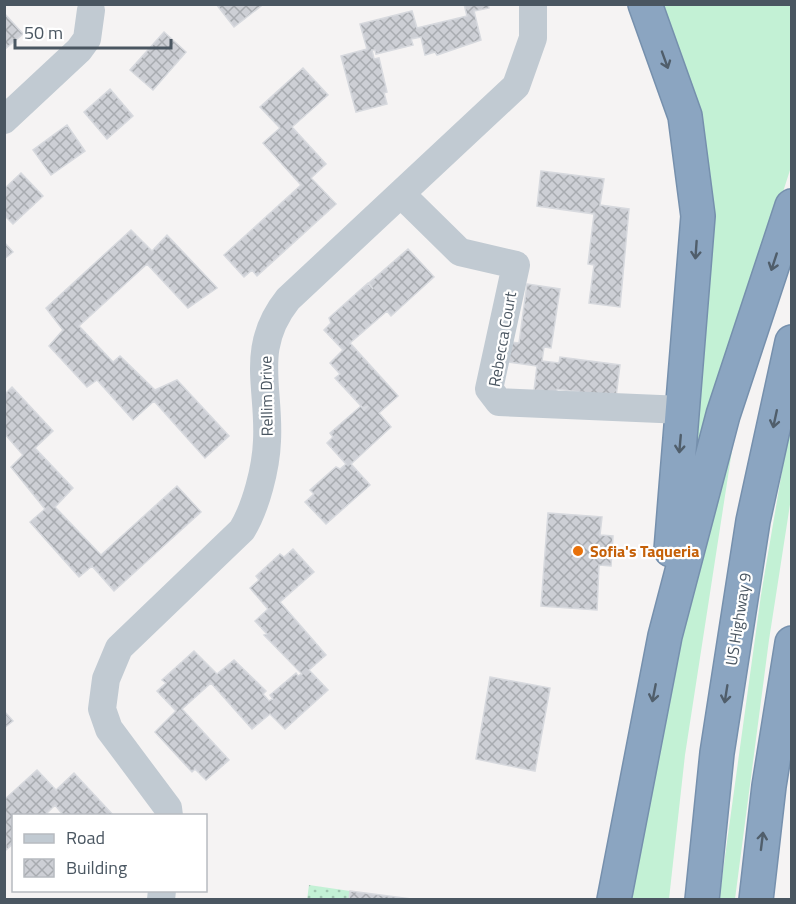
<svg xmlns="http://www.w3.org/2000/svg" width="796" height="904" font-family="'Titillium Web',sans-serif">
  <defs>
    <pattern id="park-dots" width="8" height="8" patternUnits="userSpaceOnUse" patternTransform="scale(1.5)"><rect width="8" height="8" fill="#c3f1d5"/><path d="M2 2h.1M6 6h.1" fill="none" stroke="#a0c6b0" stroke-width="1.8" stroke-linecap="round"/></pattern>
    <pattern id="building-cross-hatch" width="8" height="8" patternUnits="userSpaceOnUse" patternTransform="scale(1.5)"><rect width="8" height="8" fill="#cdcfd5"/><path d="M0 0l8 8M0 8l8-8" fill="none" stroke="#a8abb0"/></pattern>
  </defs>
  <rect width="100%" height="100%" fill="#f5f3f3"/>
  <path fill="#c3f1d5" d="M658,5H791V167L690,481L708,262Z
    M791,418V498L769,640L735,899L719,900L761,595Z
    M735,431L685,755L669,899L627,900L693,564Z"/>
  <path fill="url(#park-dots)" d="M309,885L350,891L349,899L307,900Z"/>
  <path fill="url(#building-cross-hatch)" stroke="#d7d9de" stroke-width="1.5" d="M216,4H260L261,6L234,27Z
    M464,4H488L489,8L474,11L481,40L437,55L435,52L425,55L421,37L411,39L413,45L376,54L375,50H372L374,59L379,58L387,92L384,93L387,104L356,112L341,56L367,49L360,24L412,11L417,28L467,16Z
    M4,13L23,34L4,50Z
    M164,32L186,52L153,90L130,70Z
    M303,68L328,95L292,127L326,164L311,178L336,204L257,276L252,270L244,277L224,255L301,185L263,143L280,128L260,107Z
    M110,89L133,116L107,139L84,112Z
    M67,125L85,151L51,175L33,150Z
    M541,171L604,179L600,205L629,209L620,307L589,303L594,265L588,264L594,214L537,206Z
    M21,173L43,196L13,224L4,215V189Z
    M131,230L152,251L167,235L217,288L188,308L147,264L79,326L113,362L120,356L155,390L177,380L229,436L205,458L154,401L133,420L97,380L87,387L49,346L63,330L46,308Z
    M4,242L13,252L4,259Z
    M408,249L434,277L391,316L387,311L350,343L398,396L379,413L391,427L351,464L370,485L326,524L305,502L314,494L310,490L336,467L340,469L346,464L327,443L333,437L330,433L361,406L364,410L368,406L363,408L335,378L340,374L330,363L343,350L324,330L331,323L329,318L368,283L373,289L369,283Z
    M527,284L560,289L551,348L544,347L542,361L559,363L560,357L620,365L616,397L557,389L556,395L534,391L537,366L508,362L511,342L519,343Z
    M12,387L53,431L35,448L73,488L55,507L101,555L177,486L201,512L114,591L92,566L79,577L30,522L45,509L11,467L23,455L4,433V395Z
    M548,513L602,517L600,535L613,536L611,566L599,565L597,610L541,606Z
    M293,549L314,572L280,602L326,655L309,670L328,690L285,729L270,714L252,729L211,683L182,709L229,760L206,780L195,769L192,772L155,732L176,711L157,691L166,683L162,680L194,651L217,674L234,660L266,691L263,694L269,701L273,699L270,695L296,673L298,676L302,674L264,635L267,634L255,621L268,609L250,588L259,580L256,576L280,554L284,557Z
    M490,677L550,688L535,771L476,759Z
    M4,711L13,721L4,728Z
    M37,770L56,790L74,773L114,816H64L55,805L44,816H14V843L6,850L4,800Z
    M350,891L419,900H349Z"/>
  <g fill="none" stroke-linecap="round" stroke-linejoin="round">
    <g stroke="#7690ad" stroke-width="36">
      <path id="highway" d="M645,4L685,116L698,216L671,550
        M614,900L665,636L723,415L792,206
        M702,900L717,753L753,521L792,342
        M756,900L769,786L792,643"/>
    </g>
    <path stroke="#c1cad2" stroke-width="28" d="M4,120L79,50L87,39L91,10
      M402,195L460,252L516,265L489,389L499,402L683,410
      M169,816L168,808L109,729L102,709L106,679L119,648L242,530C256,507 266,468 267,441C270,387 249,348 288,299L516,86L533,38V4
      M161,900L162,890"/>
    <use href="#highway" stroke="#8ba5c1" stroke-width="33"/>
  </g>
  <defs><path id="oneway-shaft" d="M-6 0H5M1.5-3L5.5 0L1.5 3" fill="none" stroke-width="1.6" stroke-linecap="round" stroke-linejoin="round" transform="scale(1.5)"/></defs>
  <g stroke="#505e6b">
    <use href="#oneway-shaft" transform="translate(665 60) rotate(70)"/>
    <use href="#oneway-shaft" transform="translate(696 250) rotate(94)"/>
    <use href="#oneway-shaft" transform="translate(774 262) rotate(108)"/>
    <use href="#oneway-shaft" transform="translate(775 419) rotate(102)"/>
    <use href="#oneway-shaft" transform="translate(680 444) rotate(95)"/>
    <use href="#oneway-shaft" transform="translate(654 693) rotate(101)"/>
    <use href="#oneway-shaft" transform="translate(726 694) rotate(99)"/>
    <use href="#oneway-shaft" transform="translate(762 841) rotate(-83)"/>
  </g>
  <circle fill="#e8710a" stroke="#fff" stroke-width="2" cx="578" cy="551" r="6"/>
  <g text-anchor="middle" stroke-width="4.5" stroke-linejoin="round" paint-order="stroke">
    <g font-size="16" fill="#4a5661" stroke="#fff">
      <text transform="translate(502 339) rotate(-80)" y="6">Rebecca Court</text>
      <text transform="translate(266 396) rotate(-91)" y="6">Rellim Drive</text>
      <text transform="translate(738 619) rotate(-81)" y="6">US Highway 9</text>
    </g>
    <g font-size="16" font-weight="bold" fill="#c56008" stroke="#fff" text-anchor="start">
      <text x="590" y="557">Sofia's Taqueria</text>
    </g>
  </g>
  <rect width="796" height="904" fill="none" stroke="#4a5661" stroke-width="12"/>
  <rect x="12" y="814" width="195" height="78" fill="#ffffff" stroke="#b7bbc0" stroke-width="1.5"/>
  <rect x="24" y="834" width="30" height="9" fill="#c1cad2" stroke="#b7bbc0" stroke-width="1.5"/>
  <text x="66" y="844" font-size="18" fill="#4a5661">Road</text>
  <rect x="24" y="859" width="30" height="18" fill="url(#building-cross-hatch)" stroke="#b7bbc0" stroke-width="1.5"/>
  <text x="66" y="874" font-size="18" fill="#4a5661">Building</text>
  <path d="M15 39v9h156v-9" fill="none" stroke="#4a5661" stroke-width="3"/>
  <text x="24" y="39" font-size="18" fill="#4a5661" stroke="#ffffff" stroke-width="4.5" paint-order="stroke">50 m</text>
</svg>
